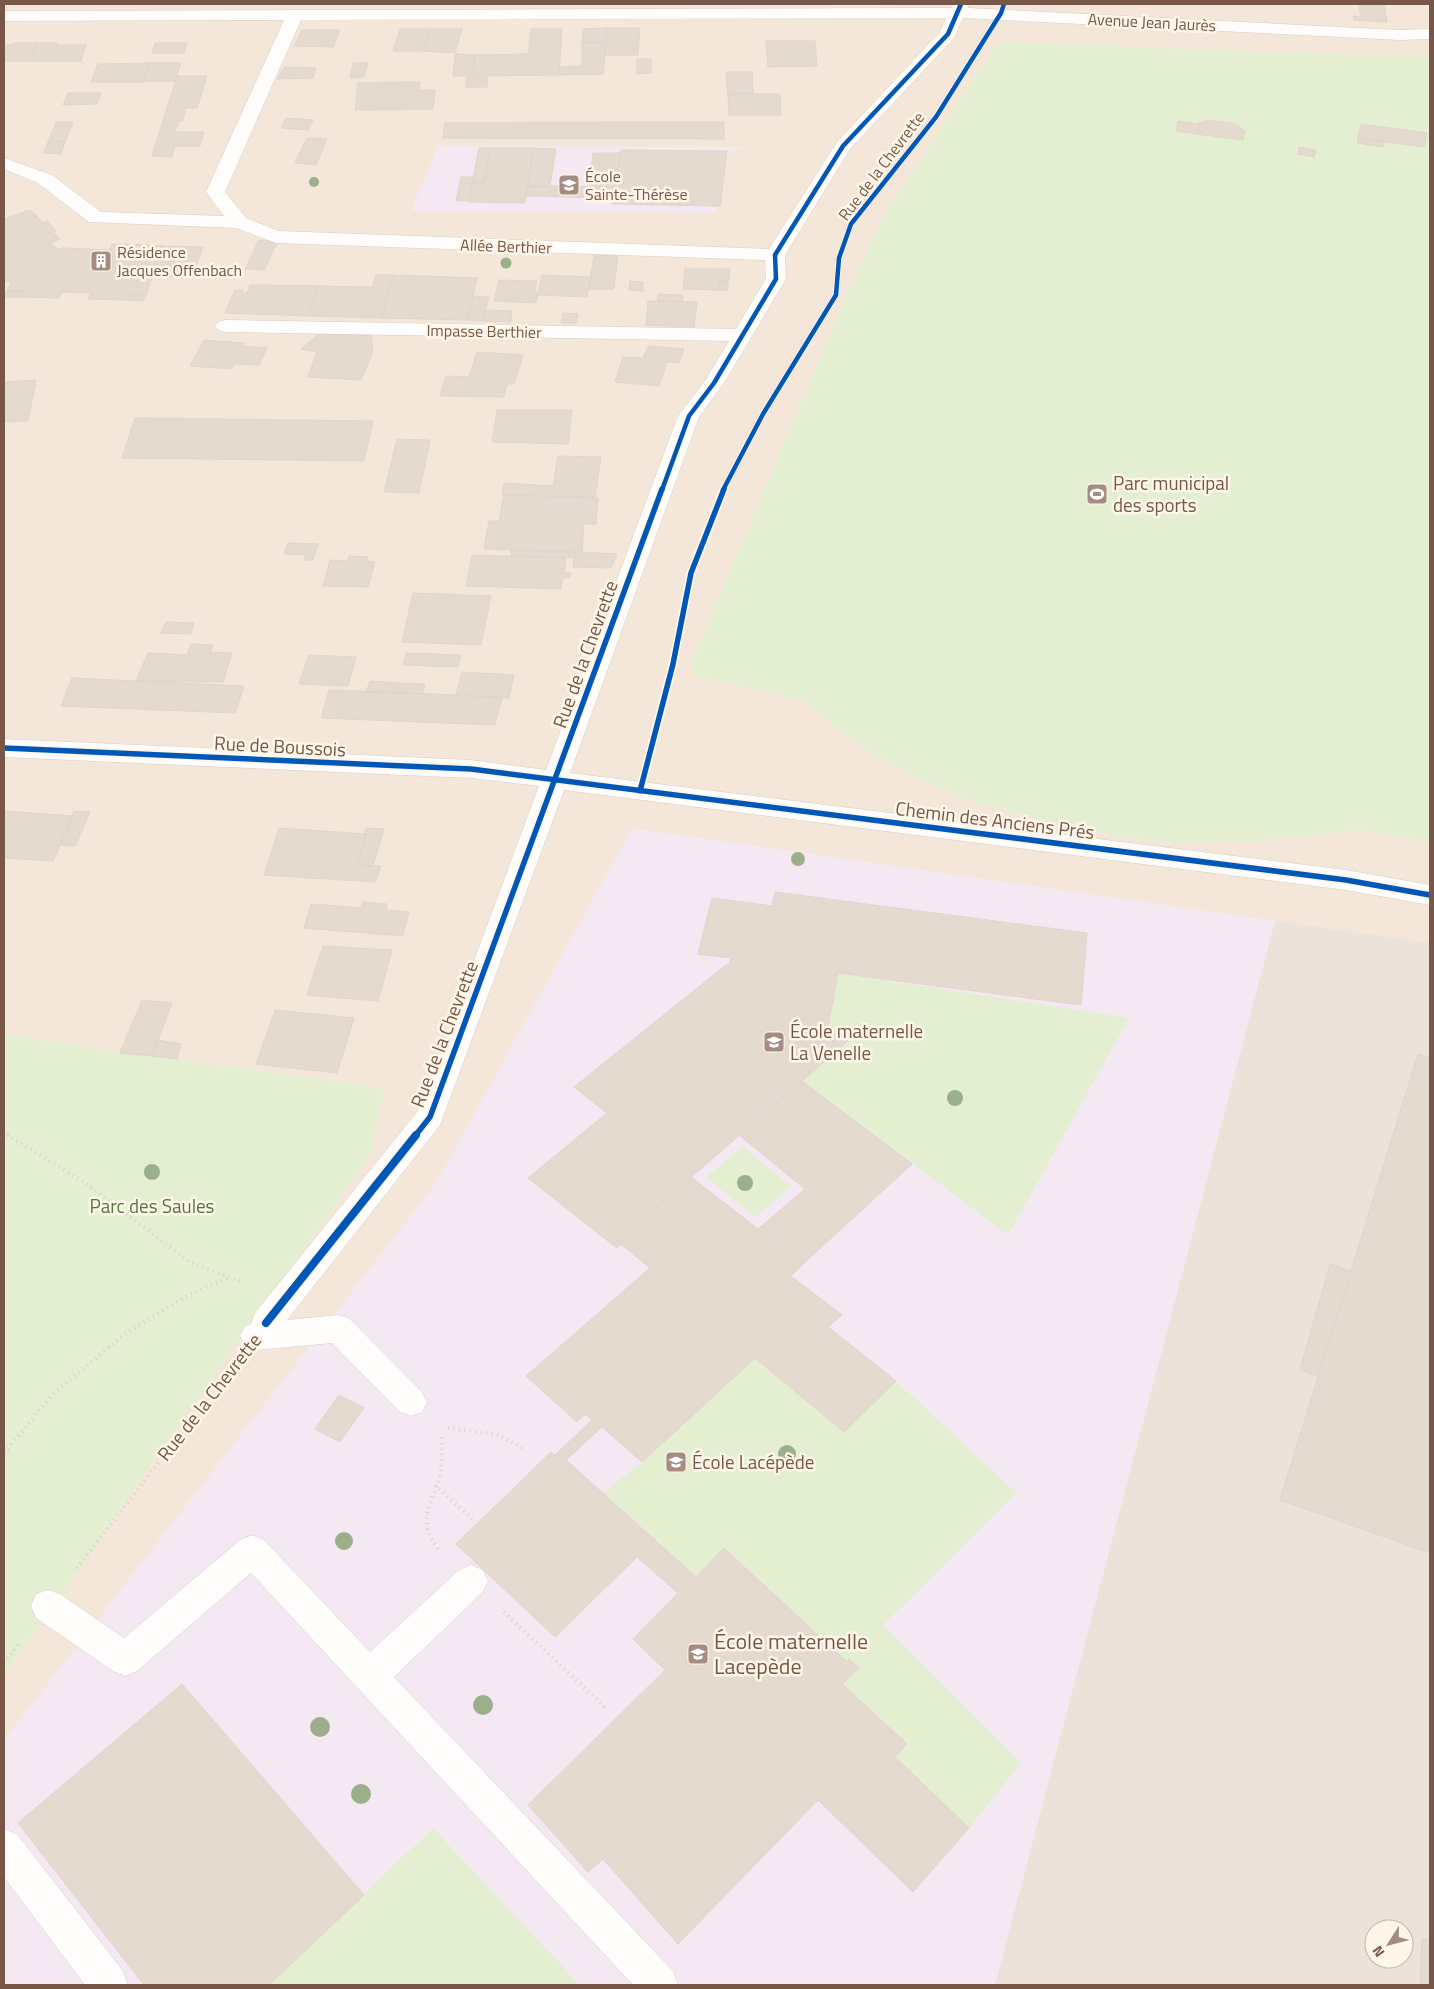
<svg xmlns="http://www.w3.org/2000/svg" width="1434" height="1989" font-family="'Titillium Web',sans-serif">
  <rect width="100%" height="100%" fill="#f8f2e9"/>
  <path fill="#f4e7d9" fill-rule="evenodd" d="M4,4H1430V1985H4ZM1374,1929H1404V1959H1374Z"/>
  <path fill="#ebe2da" fill-rule="evenodd" d="M1275,921L1430,943V1985H995ZM1374,1929H1404V1959H1374Z"/>
  <path fill="#f4e8f2" d="M438,146L743,147L719,159L716,213L411,211Z
    M632,828L1275,921L995,1985H4V1740L436,1183Z"/>
  <path fill="#e4efd2" d="M998,42L1387,56L1430,55V843L1363,830L1256,841L1181,843L1136,839L1054,824L968,800L913,776L870,752L833,726L806,701L691,675L695,654L844,300L883,217Z
    M838,973L1129,1018L1008,1235L802,1081L848,1042L828,1027Z
    M4,1035L384,1088L369,1158L243,1333L4,1677Z
    M742,1147L791,1186L755,1217L706,1177Z
    M755,1358L844,1432L896,1381L1016,1493L883,1625L1021,1763L969,1828L895,1757L907,1744L842,1684L858,1667L849,1659L847,1662L725,1548L696,1577L603,1493L642,1462Z
    M433,1828L580,1985H269Z"/>
  <path fill="#e5dad0" stroke="#e1d4cb" d="M1359,4H1384L1387,22L1354,20L1353,16L1361,17Z
    M607,28L606,42H582L583,29Z
    M607,28H640L638,55H605Z
    M400,29H431L423,51H393Z
    M431,29H462L455,53L423,51Z
    M531,29H562L559,75L473,76L475,55L528,54Z
    M302,30H340L333,47L294,46Z
    M766,41H815L817,66L768,67Z
    M582,42H606L603,74L559,75L560,67L582,66Z
    M14,43H37L30,61H4V45H13Z
    M37,43H58L57,45H86L81,61H30Z
    M155,43H187L184,53H152Z
    M455,54L475,55L473,76H453Z
    M637,59H651V73L637,74Z
    M149,63L143,82H91L98,64Z
    M149,63H181L175,81H143Z
    M353,63H368L364,77L350,78Z
    M284,67L316,68L313,78L277,79Z
    M726,72H752L753,94H728Z
    M177,76H207L197,108H186L183,121H179L175,132H204L200,146H175L172,157L152,156Z
    M467,77H488L487,87H466Z
    M420,82L419,90H435L433,109L355,110L358,83Z
    M68,93H101L97,104L63,105Z
    M728,94H780L781,115H729Z
    M286,118L313,120L308,130L281,128Z
    M1209,120L1236,124L1245,131L1243,140L1197,134L1200,124H1196Z
    M1178,121L1200,124L1197,134L1176,131Z
    M56,122H73L65,142H48Z
    M642,122H724V139L443,138L445,123Z
    M1361,124L1427,133L1424,147L1358,138Z
    M307,138L327,139L316,165L295,163Z
    M1358,138L1384,141L1383,147L1357,143Z
    M48,142H65L61,154L44,153Z
    M1299,147L1316,150L1314,157L1298,154Z
    M479,148H490L484,183H472Z
    M490,148H533L525,203L469,202L472,183H484Z
    M533,148L556,149L550,186H528Z
    M621,150L727,151L720,206L612,204Z
    M593,153H621L615,187H589Z
    M461,177H473L469,201H456Z
    M528,186H550L615,187L613,198L525,196Z
    M30,210L37,216L27,220L21,213Z
    M21,213L27,220L37,216L43,223L47,221L56,231L53,232L60,239L50,243L59,250L63,248L110,250L112,244L150,245L147,251H161L163,246L203,247L192,277H166L168,271L154,272L146,295L130,294L127,300L88,299L91,293L61,292L59,298L20,297L23,291H7L12,281H4V219Z
    M259,240L278,241L264,270L245,269Z
    M150,245L163,246L161,251H147Z
    M594,255L618,256L614,289H589Z
    M685,269H730L728,282H720L719,290L683,289Z
    M376,275H393L382,318L308,316L318,286L372,287Z
    M393,275L477,278L468,320L382,318Z
    M542,275L591,277L587,297L538,295Z
    M499,280L537,281L534,293H538L536,303L494,301Z
    M630,281L643,282V291L629,290Z
    M720,282H728V290H719Z
    M250,285H269L318,286L308,316L225,313L235,290H243L241,293H247Z
    M7,291H23L20,297H4Z
    M130,294L146,295L143,301L127,300Z
    M658,294L683,295L682,302L657,301Z
    M473,296L489,297L482,321L468,320Z
    M648,301L697,302L694,327L646,325Z
    M485,310L512,311L511,322L482,321Z
    M563,313L578,314L576,323H561Z
    M322,332L371,336L373,351L361,380L308,377L317,352L301,349Z
    M204,340L244,343L243,346L267,348L259,365L235,364L232,369L190,366Z
    M648,346L684,349L679,363L667,362L659,386L615,382L623,357L643,358Z
    M477,352L523,355L514,384H507L504,397L440,396L446,376L469,377Z
    M36,380L28,421L4,422V382Z
    M497,410H572L568,444L492,442Z
    M135,418L373,421L364,461L122,458Z
    M397,439L430,440L419,493L384,492Z
    M558,456L601,457L595,497L502,495L504,483L553,486Z
    M504,495L598,498L596,524H584L582,552L484,549L489,521H499Z
    M288,543L318,544L313,560H304L306,555L284,554Z
    M511,550L575,552V558L511,556Z
    M575,552H582L617,554L611,568L573,567Z
    M472,555L566,558L564,573H571L570,578H563L561,589L466,586Z
    M349,556L368,557L367,561L375,562L368,587L323,586L330,560L347,561Z
    M413,593L491,596L481,645L402,642Z
    M166,622L194,623L191,634L161,633Z
    M191,644L213,645L210,652L232,653L223,682L136,681L148,653L187,655Z
    M406,653L461,655L458,667L403,665Z
    M309,655L356,657L348,686L299,684Z
    M462,672L514,675L509,698L456,695Z
    M72,678L177,683L244,686L235,713L61,706Z
    M370,681L398,683L395,693L366,692Z
    M398,683L425,684L422,694L395,693Z
    M329,690L456,695L502,698L495,725L321,718Z
    M4,811L73,816L53,861L4,858Z
    M74,811L90,812L75,846L60,845Z
    M279,828L366,834L357,865L381,866L375,882L264,875Z
    M366,828L384,829L373,866L357,865L366,834L364,833Z
    M775,892L1087,933L1081,1005L838,973L828,1027L848,1041L613,1245L528,1178L607,1113L574,1087L726,965H729L731,958L698,954L712,898L772,906Z
    M363,902L387,904L386,910L409,912L403,936L304,928L311,904L361,908Z
    M323,946L392,950L378,1001L307,995Z
    M142,1000L172,1003L152,1056L120,1053Z
    M275,1010L354,1018L337,1073L256,1064Z
    M157,1040L181,1044L177,1059L152,1056Z
    M1418,1054L1430,1058V1553L1280,1500Z
    M802,1081L912,1164L803,1264L758,1229L805,1189L739,1135Z
    M691,1177L803,1264L791,1276L842,1315L828,1327L896,1381L844,1432L755,1358L642,1462L602,1427L566,1460L696,1577L724,1548L847,1662L849,1659L859,1668L842,1684L907,1744L895,1757L969,1828L913,1892L818,1800L678,1944L603,1859L588,1872L528,1805L665,1670L633,1639L678,1593L637,1557L555,1637L456,1544L551,1452L555,1455L592,1420L585,1414L577,1422L526,1376L650,1268L621,1244L617,1248L613,1245Z
    M1330,1264L1351,1271L1318,1376L1300,1370Z
    M339,1395L364,1408L340,1442L315,1429Z
    M182,1684L364,1895L269,1985H144L18,1823Z
    M1422,1938L1430,1940V1985H1420Z"/>
  <g fill="none" stroke-linecap="round" stroke-linejoin="round">
    <g stroke="#d6cdc6" stroke-width="1">
      <path id="minor" d="M953,4H969L968,8L1400,30L1430,29V39L1400,40L963,18L954,38L850,149L785,255L786,279L724,383L699,417L570,773L1346,870L1430,885V905L1346,890L564,790L440,1125L287,1320L339,1315L350,1319L422,1392L427,1402L422,1412L411,1416L400,1412L332,1343L256,1350L245,1346L240,1336L245,1326L251,1324L255,1313L418,1111L539,786L471,778L4,757V739L471,760L546,770L678,416L705,381L729,341L225,332L218,330L215,326L218,322L225,320L736,329L766,279L765,260L276,243L236,228L89,222L38,183L4,169V158L52,175L101,212L224,216L206,192L284,20L4,21V11L951,8ZM946,18L940,32L837,142L769,249L279,231L246,218L225,192L301,20Z
        M252,1535L264,1540L370,1652L459,1570L471,1565L483,1570L488,1581L483,1592L394,1677L673,1971L678,1985H633L251,1573L137,1671L125,1676L113,1671L36,1618L31,1606L36,1594L48,1590L60,1594L124,1638L240,1540Z
        M4,1829L17,1834L123,1971L128,1985H85L4,1877Z"/>
    </g>
    <path stroke="#dad0cb" stroke-width="3" stroke-dasharray="1 4" stroke-linecap="butt" d="M4,1133L9,1136"/>
    <path stroke="#dad0cb" stroke-width="4" stroke-dasharray="1 4.5" stroke-linecap="butt" d="M7,1135L81,1180L190,1262L242,1282
      M448,1428L499,1435L522,1448
      M4,1453L54,1393L126,1333L185,1297L227,1278
      M435,1485L472,1519
      M438,1549C415,1519 433,1505 440,1475C443,1461 441,1449 441,1435
      M77,1568L231,1369
      M504,1612L606,1708
      M4,1663L20,1642"/>
    <use href="#minor" fill="#fefdfc" fill-rule="evenodd"/>
    <g stroke="#fff6ea" stroke-width="6">
      <path id="cycleway-far2" d="M662,490L689,416L714,383L776,279L775,255L843,146L948,34L961,4
        M723,490L763,414L836,295L839,258L851,224L936,117L1001,13L1004,4"/>
    </g>
    <g stroke="#fff6ea" stroke-width="9">
      <path id="cycleway-far1" d="M4,748L471,769L1346,880L1430,895
        M640,791L673,664L691,573L724,489
        M415,1136L430,1117L662,489"/>
    </g>
    <g stroke="#fff6ea" stroke-width="11">
      <path id="cycleway" d="M266,1323L416,1135"/>
    </g>
    <use href="#cycleway-far2" stroke="#0057b8" stroke-width="4.5"/>
    <use href="#cycleway-far1" stroke="#0057b8" stroke-width="5.5"/>
    <use href="#cycleway" stroke="#0057b8" stroke-width="8"/>
  </g>
  <g fill="#9baf8a">
    <circle cx="314" cy="182" r="5"/>
    <circle cx="506" cy="263" r="5.5"/>
    <circle cx="798" cy="859" r="7"/>
    <circle cx="955" cy="1098" r="8"/>
    <circle cx="152" cy="1172" r="8"/>
    <circle cx="745" cy="1183" r="8"/>
    <circle cx="787" cy="1454" r="9"/>
    <circle cx="344" cy="1541" r="9"/>
    <circle cx="483" cy="1705" r="10"/>
    <circle cx="320" cy="1727" r="10"/>
    <circle cx="361" cy="1794" r="10"/>
  </g>
  <defs>
    <g id="school-square" transform="scale(1.125)"><rect x="-9" y="-9" width="18" height="18" rx="4" fill="#a48d80" stroke="#fff6ea"/><path d="M0-5L7-2L0 1L-7-2ZM-4 1L0 2.5L4 1V4Q0 6-4 4Z" fill="#fff"/></g>
    <g id="building-square" transform="scale(1.125)"><rect x="-9" y="-9" width="18" height="18" rx="4" fill="#a48d80" stroke="#fff6ea"/><path d="M-4-6H4V6H1V3H-1V6H-4ZM-2.5-4.3h1.7v1.8h-1.7ZM.8-4.3h1.7v1.8H.8ZM-2.5-1h1.7V.8h-1.7ZM.8-1h1.7V.8H.8Z" fill="#fff"/></g>
    <g id="stadium-square" transform="scale(1.125)"><rect x="-9" y="-9" width="18" height="18" rx="4" fill="#a48d80" stroke="#fff6ea"/><path d="M0-5a6.5 5 0 1 0 0 10a6.5 5 0 1 0 0-10ZM-3.5-1.8h7v3.6h-7Z" fill="#fff"/></g>
  </defs>
  <g fill-rule="evenodd">
    <use href="#school-square" x="569" y="185"/>
    <use href="#building-square" x="101" y="261"/>
    <use href="#stadium-square" x="1097" y="494"/>
    <use href="#school-square" x="774" y="1042"/>
    <use href="#school-square" x="676" y="1462"/>
    <use href="#school-square" x="698" y="1654"/>
  </g>
  <g text-anchor="middle" stroke-width="5" stroke-linejoin="round" paint-order="stroke">
    <g font-size="16" fill="#775747" stroke="#fff6ea">
      <text transform="translate(1152 22) rotate(3)" y="6">Avenue Jean Jaurès</text>
      <text transform="translate(881 166) rotate(-53)" y="6">Rue de la Chevrette</text>
      <text transform="translate(506 246) rotate(2)" y="6">Allée Berthier</text>
      <text transform="translate(484 331) rotate(1)" y="6">Impasse Berthier</text>
    </g>
    <g font-size="16" fill="#775747" stroke="#fff6ea" text-anchor="start">
      <text x="585" y="182">École<tspan x="585" dy="18">Sainte-Thérèse</tspan></text>
      <text x="117" y="258">Résidence<tspan x="117" dy="18">Jacques Offenbach</tspan></text>
    </g>
    <g font-size="19" fill="#775747" stroke="#fff6ea" text-anchor="start">
      <text x="1113" y="490">Parc municipal<tspan x="1113" dy="22">des sports</tspan></text>
      <text x="790" y="1038">École maternelle<tspan x="790" dy="22">La Venelle</tspan></text>
      <text x="692" y="1469">École Lacépède</text>
    </g>
    <g font-size="19" fill="#775747" stroke="#fff6ea">
      <text transform="translate(585 654) rotate(-70)" y="7">Rue de la Chevrette</text>
      <text transform="translate(280 746) rotate(3)" y="7">Rue de Boussois</text>
      <text transform="translate(995 820) rotate(7)" y="7">Chemin des Anciens Prés</text>
      <text transform="translate(444 1034) rotate(-69)" y="7">Rue de la Chevrette</text>
      <text transform="translate(209 1397) rotate(-52)" y="7">Rue de la Chevrette</text>
    </g>
    <g font-size="19" fill="#4f783c" stroke="#fff6ea">
      <text x="152" y="1213">Parc des Saules</text>
    </g>
    <g font-size="22" fill="#775747" stroke="#fff6ea" text-anchor="start">
      <text x="714" y="1649">École maternelle<tspan x="714" dy="25">Lacepède</tspan></text>
    </g>
  </g>
  <rect width="1434" height="1989" fill="none" stroke="#775747" stroke-width="10"/>
  <g transform="translate(1389 1944) rotate(234)"><circle r="24" fill="#fff6ea" stroke="#c9b6a9"/>
  <path d="M0-4L9 19L0 12L-9 19Z" fill="#a48d80"/>
  <text y="-8" font-size="14" font-weight="bold" text-anchor="middle" fill="#775747">N</text>
  </g>
</svg>
